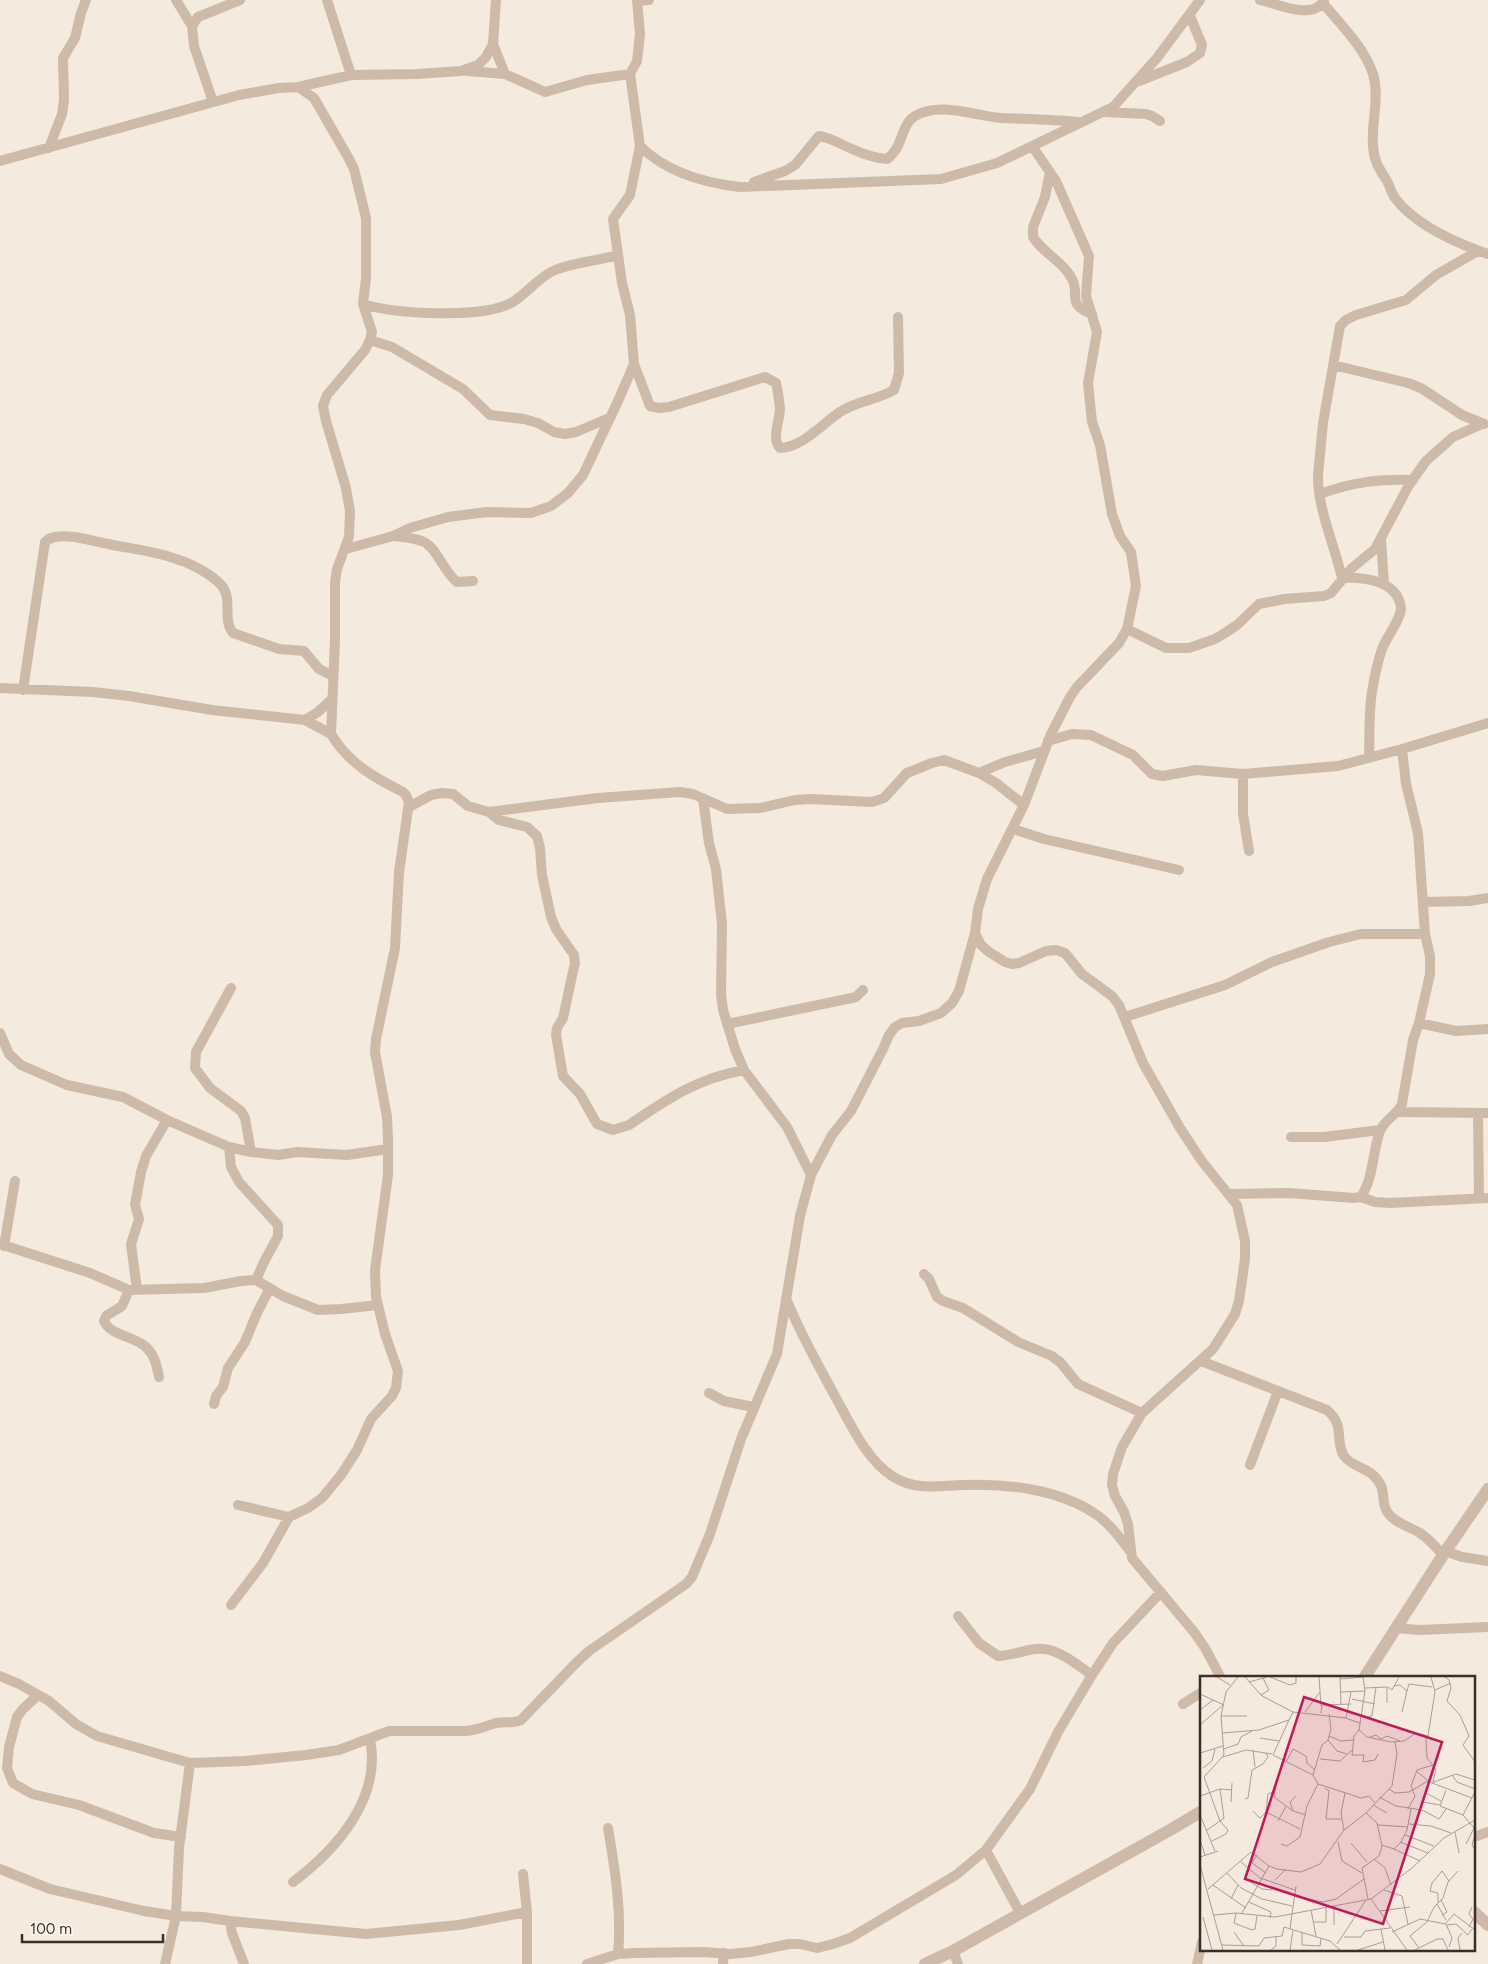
<svg xmlns="http://www.w3.org/2000/svg" width="1488" height="1964" font-family="Figtree,sans-serif">
  <rect width="100%" height="100%" fill="#f4eade"/>
  <g fill="none" stroke-linecap="round" stroke-linejoin="round">
    <path stroke="#cebaa9" stroke-width="10" d="M176,0L192,26
      M327,0L351,75
      M637,0L640,34L637,61L630,74L640,146C666,172 705,183 740,187L941,179L997,163L1113,107L1157,58L1200,0
      M1260,0C1277,4 1314,21 1324,0
      M637,1L649,0
      M1323,3C1341,25 1364,47 1373,74C1380,98 1371,122 1373,146C1374,162 1379,168 1387,181C1390,186 1391,193 1395,198C1416,226 1456,243 1488,254
      M493,44L505,74
      M467,71L505,74L545,92L587,80L630,74
      M1139,81L1187,62L1200,53L1202,45L1190,16
      M213,102L194,46L192,26L198,17L240,0
      M1106,112L1146,114L1152,116L1160,121
      M640,146L630,195L613,219L622,283L630,315L634,364L650,406L659,408L669,407L765,377L776,383C778,391 779,400 780,408C780,420 771,439 780,448C803,447 823,423 840,412C856,401 877,400 894,390L899,373L898,317
      M1032,146L1056,181L1089,256L1086,296L1097,332L1088,383L1092,422L1100,445L1112,514L1120,536L1131,552L1136,586L1127,629L1119,643L1077,687L1070,697L1051,734L1024,805L987,879L978,909L975,933L981,945L989,952L1005,962L1012,964L1019,963L1046,951L1056,950L1065,953L1082,974L1112,996L1119,1005L1143,1063L1180,1128L1201,1160L1237,1205L1245,1241V1259L1239,1301L1235,1314L1213,1349L1142,1413L1122,1447L1113,1474L1112,1485L1115,1496L1124,1512L1128,1524L1132,1558L1194,1632L1205,1648L1221,1678
      M49,148L62,114L64,100L63,58L75,38L81,13L86,0
      M0,161L239,95L279,88L298,87L351,75L417,74L461,71L478,65L486,57L493,44L496,0
      M1050,172L1045,197L1033,227V237C1043,253 1062,261 1071,277C1082,295 1064,303 1092,314
      M754,182L785,171L795,165L819,136C832,138 840,144 852,149C863,154 875,158 887,159C904,147 900,125 915,116C940,101 975,116 1002,118C1027,119 1053,119 1078,122
      M363,304C396,314 481,319 511,303C527,294 538,277 555,270C575,262 597,261 618,255
      M370,340L392,347L463,389L490,415L524,419L538,423L554,432L565,434L576,432L609,418
      M1333,365L1408,383L1421,388L1462,415L1484,424
      M1320,494C1353,482 1378,479 1413,480
      M393,536C402,537 415,538 424,542C436,547 444,572 457,582L473,581
      M1381,540L1384,584
      M346,549L393,536L410,528L448,517L487,512L531,513L551,506L568,493L583,475L618,401L634,364
      M1127,629L1166,648H1189L1215,639L1225,633L1237,625L1259,604L1284,599L1324,596L1331,593L1352,568L1375,549L1409,485L1426,461L1453,437L1482,424
      M0,688L93,692L129,696L212,710L305,720L331,734
      M23,690L45,542C48,539 50,538 55,537C72,534 91,541 108,544C132,549 156,551 179,560C192,564 213,575 222,586C233,600 222,620 233,633L279,649L304,651L319,669L333,676
      M305,720L318,712L332,699
      M1048,741L1072,734L1091,735L1133,755L1152,774L1163,776L1196,770L1243,774L1338,766L1402,749L1488,723
      M1369,758C1370,735 1368,709 1373,686C1375,674 1378,661 1382,649C1386,638 1401,619 1401,608C1398,580 1363,577 1342,578C1335,547 1317,507 1318,475L1323,423L1340,326L1346,320L1356,315L1406,300L1436,275L1478,251
      M979,773L1005,762L1044,751
      M1243,774V814L1249,851
      M703,799L709,843L716,869L722,924L721,994L723,1010L735,1049L744,1070L787,1127L811,1175
      M409,807L431,795L442,793L453,794L468,806L489,812L598,798L680,792L693,794L727,809L760,808L795,800L809,799L872,802L884,798L907,773L932,763L944,760L979,773L996,783L1024,805
      M489,812L499,820L527,827L537,836L540,848L542,875L551,917L556,929L574,955L575,963L572,976L563,1018L557,1028L556,1035L563,1076L580,1094L597,1124L613,1130L629,1125C667,1099 698,1078 744,1070
      M1013,829L1044,839L1179,870
      M1423,902L1469,901L1488,898
      M231,988L196,1052L195,1068L210,1088L241,1111L245,1118L251,1152
      M1125,1017L1225,985L1272,962L1329,942L1361,934H1425
      M1419,1023L1456,1031L1488,1029
      M727,1024L847,999L856,997L863,990
      M0,1033L9,1054L21,1065L67,1085L123,1097L167,1120L229,1147L251,1152L278,1155L297,1152L347,1155L388,1149
      M1399,1112L1488,1113
      M1478,1113L1479,1198
      M1291,1137H1324L1380,1130
      M229,1147L231,1167L239,1182L278,1225V1236L264,1262L256,1280
      M1229,1194L1289,1193L1354,1198L1361,1197C1374,1177 1372,1153 1380,1131C1384,1120 1397,1115 1402,1104L1413,1040L1419,1023L1430,974V956L1425,934L1418,833L1406,784L1402,749
      M1361,1197L1375,1202L1390,1203L1488,1198
      M0,1244L90,1273L129,1290L204,1288L241,1281L256,1280L283,1296L318,1310L341,1309L378,1305
      M4,1246L15,1181
      M924,1274L929,1279L937,1297L943,1301L963,1308L1018,1342L1052,1356L1061,1363L1078,1384L1142,1413
      M137,1289L131,1244L139,1219L135,1205L141,1172L146,1156L167,1120
      M129,1290L122,1306L106,1316L104,1321C110,1336 136,1336 147,1348C155,1356 157,1367 159,1377
      M786,1298C800,1334 819,1366 837,1400C852,1426 866,1459 892,1476C915,1491 937,1486 962,1485C1005,1483 1060,1489 1097,1515C1110,1524 1120,1538 1130,1551
      M1201,1361L1327,1410C1346,1426 1334,1440 1344,1456C1351,1466 1364,1467 1373,1475C1389,1489 1379,1502 1388,1513C1395,1523 1410,1527 1420,1533C1429,1539 1436,1547 1443,1555
      M709,1393L724,1401L753,1407
      M214,1404L216,1396L223,1387L228,1368L245,1342L257,1313L270,1288
      M1250,1465L1278,1391
      M238,1505L289,1517L308,1508L322,1498L341,1475L357,1450L371,1419L392,1396L396,1388L398,1371L385,1334L376,1297L375,1270L388,1175V1139L387,1117L375,1052L376,1039L395,948L399,872L409,802L406,795L403,792C375,778 348,763 331,734L335,641V582L337,569L349,537L350,511L346,488L326,421L323,406L327,395L365,350L370,340L372,332L363,304L366,278V218L354,169L348,157L314,98L298,87
      M1445,1551L1462,1557L1488,1561
      M231,1605L263,1563L289,1517
      M958,1616L979,1643L998,1656C1012,1656 1023,1650 1036,1649C1057,1647 1076,1664 1092,1675
      M1396,1628L1419,1630L1488,1627
      M0,1676L19,1684L49,1701L76,1724L97,1736L190,1763L245,1761L306,1755L339,1750L389,1731H467C478,1730 486,1726 496,1723C505,1721 513,1724 521,1720L577,1662L589,1651L686,1584L692,1577L710,1534L741,1439L777,1354L800,1216L811,1175L832,1135L851,1111L883,1049L889,1035L895,1027L902,1023L919,1021L941,1013L952,1003L959,991L975,933
      M38,1695L22,1710L17,1717L9,1747L7,1768L13,1783L32,1794L79,1805L154,1833L181,1837
      M1183,1704L1202,1692
      M608,1828C615,1869 622,1913 618,1954
      M1474,1837L1488,1832
      M986,1850L1020,1913
      M0,1869L50,1889L144,1911L176,1916L203,1917L230,1921L366,1934L459,1925L527,1912
      M523,1874L527,1912V1964
      M293,1882C337,1849 382,1798 370,1739
      M230,1921L232,1933L244,1964
      M953,1951L958,1964
      M165,1964L176,1916L179,1848L190,1763
      M587,1964L618,1954L635,1953L703,1952L730,1954L751,1952L789,1944H800L817,1948L833,1944L850,1938L956,1875L986,1850L1030,1789L1058,1732L1092,1675L1113,1643L1161,1592
      M723,1964L724,1953
      M1197,1964L1202,1942"/>
    <path stroke="#cebaa9" stroke-width="12" d="M1364,1678L1443,1555L1488,1489
      M1474,1912L1488,1925
      M925,1964L953,1951L1170,1830L1202,1811"/>
  </g>
  <g transform="translate(1200 1676)">
    <rect width="275" height="275" fill="#f4eade"/>
    <path fill="none" stroke="#aa9f96" stroke-width="1" d="M17,1L30,9M45,1L62,20L93,36L146,42L151,16M70,1L90,9L96,7V1M119,1L121,30M140,1L141,28M163,1L165,15L159,54L167,61L191,66L204,65L216,57L228,60L235,16L231,1M245,1L249,4L251,12L247,25L260,39L269,60L263,69L275,86M140,3L163,1M49,6L67,1M194,10L200,9L207,15L209,8L232,11M188,11L192,14L199,1M165,12L187,11V27M235,14L251,7M141,16L165,15M0,18L24,29M61,19L69,14L63,2M152,23L175,28M0,34L13,24M105,36L120,16M202,36L207,15M121,37L122,29L151,28M21,40H47M163,41L172,40L176,11M145,42L160,47M89,44L73,79L113,99M0,49L23,29M159,54L154,60L152,79H164L163,86L175,84L178,78M22,57L59,54L89,44L93,36M129,60L141,65L154,64M170,61L176,59L181,63L187,60L200,65M60,62L79,65M226,62L227,82L236,93L233,106M128,64L137,75L147,78M24,73L38,68L41,61L52,55M53,74L55,91M0,77L23,70M23,81L46,74L72,78M120,83L140,85L152,74M86,86L93,73L106,80L107,87L115,94M3,92L12,85L15,73M216,95L231,107L256,98L275,104M252,99L257,106L275,113M77,105L74,121L93,135L106,139M232,107L272,122M118,108L161,122L169,120L175,127M125,112L129,115L126,143H141M189,113L195,117L209,116L228,105M246,114L240,130L263,139M73,116L68,118L66,136L100,153M275,116L263,139L275,153M226,117L241,125M0,120L20,113L32,114M179,121L196,130L222,134L239,143L246,133M45,123L48,122L52,94L63,88L68,81L66,77M31,126L32,107M223,126L240,129M173,129L187,137M208,133L215,120L211,110L217,94L233,89M53,135L60,142L66,136M93,135L90,126L96,120M0,139L15,175M78,145L86,130M209,148L231,150L251,157M178,149L208,151M7,154L20,145L4,101L24,79L21,40L26,16L38,1M144,154L141,137L145,117M255,156L259,177M205,159L234,170M275,159L272,169L275,174M0,164L5,179M12,165L26,158L28,154L20,145L24,142L20,113M138,166L142,185L162,197M200,166L228,177M151,167L167,186M81,168L87,170L100,161L107,130L118,108L113,99L122,69L128,64L131,53L129,38M266,168L274,152M182,169L194,173L201,166L207,154L211,133M194,173L220,185M57,179L52,187L66,197M0,181L18,175M174,183L185,192L191,209M41,186L60,202L95,214M0,189L23,274M27,197L41,212L62,223L92,230M47,204L62,213L72,214M75,204L86,193M13,209L46,232M8,213L51,176L69,190L77,193L101,196L120,188L144,154L166,137M184,214L202,220L208,248M94,220L123,226L136,223L164,203M31,223L38,209M168,223L162,192L179,180L182,170L177,147L166,137L192,110L197,78L195,66M171,223L207,274M241,224L247,236L242,239M49,226L71,236L70,242M238,226V217L230,215L232,207L242,195L249,205M237,228L246,244M111,234L116,260M180,235L210,231M36,237L34,247L52,254L55,253L57,240M42,237L69,190M92,238L96,210M14,239L36,237L75,241L171,223L212,192L244,162L275,144M3,241L12,274M113,246H126V232M246,248L252,262L249,271M134,249V230M247,249L256,248L268,259L272,253M269,251L273,243L269,238L272,231M90,253L92,238M181,253L185,274M34,256L43,269M102,256V269L120,270L121,262M192,256L220,243L245,248L254,238L275,254M144,261H161L165,255L190,252M137,268L166,224M22,269L59,270L64,262L82,260L84,251L130,265L140,274M219,272L210,260L227,246L234,231L243,222L248,206L258,195M71,274L76,270V261M90,274L93,254M158,274L183,266M215,274L237,263H243L248,274M260,274L258,262L262,257"/>
    <path fill="#c2185b" fill-opacity="0.15" stroke="#c2185b" stroke-width="2.5" d="M104,21L242,66L183,248L45,203Z"/>
    <rect width="275" height="275" fill="none" stroke="#3b2f29" stroke-width="2.5"/>
  </g>
  <path d="M22 1934v8h141v-8" fill="none" stroke="#3b2f29" stroke-width="2.5"/>
  <text x="30" y="1934" font-size="15" fill="#3b2f29" stroke="#fbf4ec" stroke-width="4" paint-order="stroke">100 m</text>
</svg>
